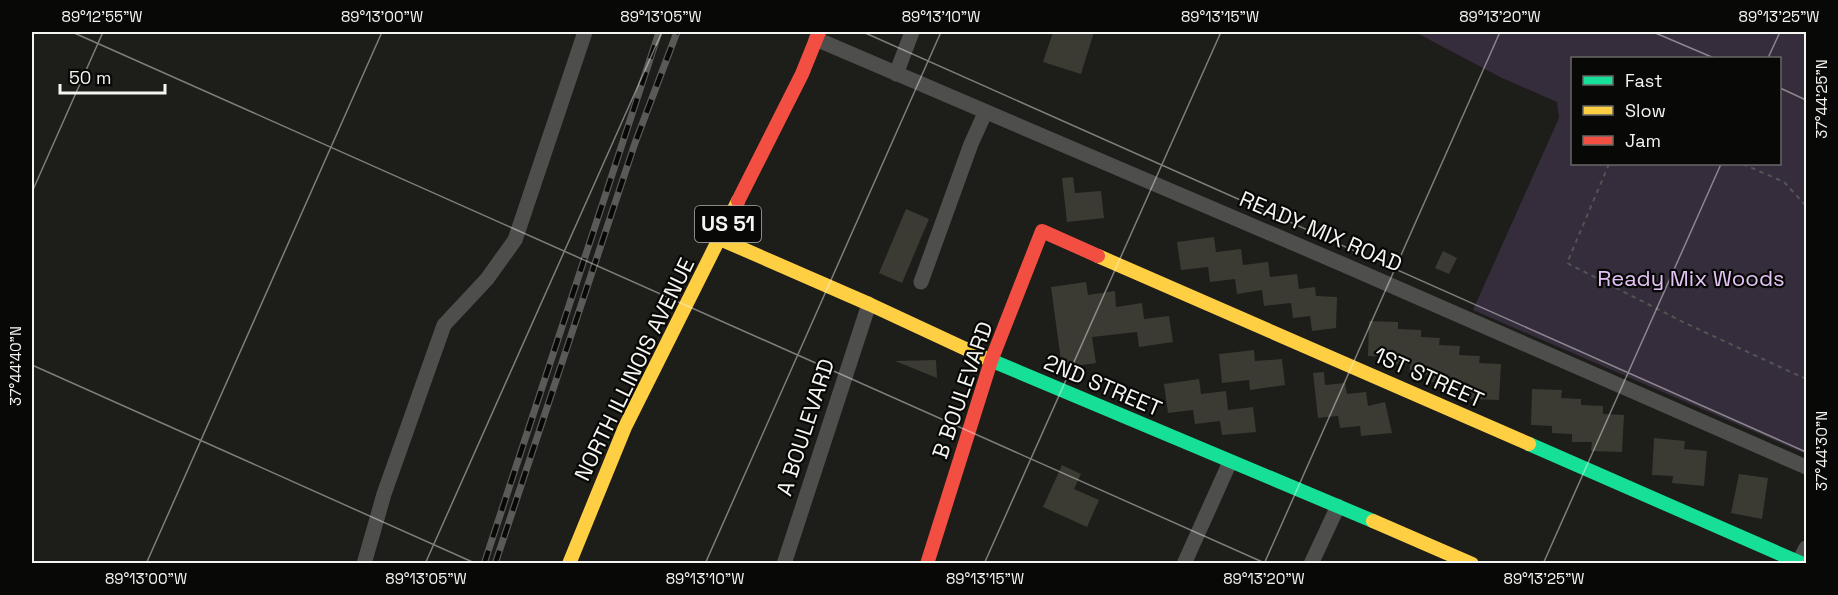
<svg xmlns="http://www.w3.org/2000/svg" width="1838" height="595" font-family="'Space Grotesk',sans-serif">
  <rect width="100%" height="100%" fill="#1d1d1a"/>
  <path fill="#362d3c" fill-rule="evenodd" d="M1415,32H1806V454L1473,310L1559,118L1557,102L1500,77ZM1572,58H1780V164H1572Z"/>
  <path fill="#3b3b33" d="M1053,32H1094L1081,74L1043,62Z
    M1073,177L1075,193L1101,191L1104,218L1067,222L1062,178Z
    M906,209L929,219L902,283L879,273Z
    M1214,237L1216,252L1241,249L1243,265L1268,262L1270,277L1297,274L1299,289L1315,287L1316,296L1337,297L1336,328L1312,331L1310,316L1293,318L1291,303L1264,306L1262,290L1237,294L1235,279L1210,282L1208,267L1181,270L1177,242Z
    M1443,251L1457,258L1449,274L1435,268Z
    M1086,282L1088,295L1115,291L1116,307L1142,303L1144,319L1169,316L1173,342L1139,347L1137,332L1092,337L1096,363L1062,368L1051,287Z
    M1369,321L1398,322V329L1421,330V337L1440,338L1439,345L1460,346L1459,355L1480,356L1479,363L1501,364L1499,400L1470,399V390H1449L1450,383L1429,382V375L1409,374L1410,364L1391,365L1390,357L1368,356Z
    M1254,350L1255,361L1282,359L1285,385L1250,390L1249,380L1222,383L1219,354Z
    M936,360L937,378L895,361Z
    M1324,372L1325,385L1345,383L1347,394L1366,392L1368,406L1385,402L1392,433L1361,436L1360,426L1340,428L1338,416L1318,418L1313,373Z
    M1199,379L1201,394L1226,391L1228,410L1253,407L1256,432L1222,435L1220,421L1195,424L1193,410L1168,413L1164,384Z
    M1532,389L1562,390L1561,398L1581,399V405L1603,406V414L1624,415L1622,452L1591,451L1592,442H1572V434L1552,433V426L1531,425Z
    M1654,438L1685,441L1684,449L1707,451L1704,486L1672,483L1673,476L1652,475Z
    M1062,465L1081,474L1074,489L1099,500L1087,527L1043,507Z
    M1739,474L1768,478L1762,519L1731,513Z"/>
  <g fill="none" stroke-linecap="round" stroke-linejoin="round">
    <path stroke="#545452" stroke-width="2" stroke-dasharray="4.5 4.5" stroke-linecap="butt" d="M1609,164L1567,263L1685,323L1806,379
      M1743,164L1784,182L1806,206"/>
    <path stroke="#4e4f4c" stroke-width="15" d="M816,39L1342,264L1806,467
      M896,74L912,32
      M921,282L971,144L985,113
      M1799,561L1806,548
      M364,564L384,494L444,325L487,279L515,240L585,32
      M784,564L869,304
      M1184,564L1230,462
      M1311,564L1338,506"/>
    <path stroke="#16e098" stroke-width="14" d="M983,357L1373,521
      M1529,444L1803,564"/>
    <path stroke="#ffcf43" stroke-width="14" d="M720,239L869,304L983,357
      M1098,256L1529,444
      M1373,521L1472,564
      M569,564L625,427L738,201"/>
    <path stroke="#f24e42" stroke-width="14" d="M738,201L802,74L819,32
      M927,564L991,361L1042,231L1098,256"/>
    <g stroke="#5a5a58" stroke-width="7">
      <path id="rail" d="M484,564L659,32
        M495,564L635,143L677,32"/>
    </g>
    <use href="#rail" stroke="#080806" stroke-width="4.5" stroke-dasharray="14" stroke-linecap="butt"/>
  </g>
  <path fill="none" stroke="#f5f5f1" stroke-width="1.5" stroke-opacity="0.45" d="M72,32L1267,564M863,32L1806,452M1653,32L1714,58M1768,58L1780,32M1780,88L1806,100M32,192L103,32M32,365L477,564M146,564L382,32M425,564L662,32M705,564L941,32M984,564L1221,32M1264,564L1500,32M1543,564L1721,164"/>
  <g text-anchor="middle" stroke-width="4.5" stroke-linejoin="round" paint-order="stroke">
    <rect fill="#080806" stroke="#aeaeaa" stroke-width="1.5" x="695" y="206" width="66" height="36" rx="4.5"/>
    <g font-size="21" font-weight="bold" fill="#f5f5f1">
      <text x="728" y="231">US 51</text>
    </g>
    <g font-size="22" fill="#f5f5f1" stroke="#080806">
      <text transform="translate(1321 231) rotate(23)" y="8">READY MIX ROAD</text>
      <text transform="translate(634 369) rotate(-64)" y="8">NORTH ILLINOIS AVENUE</text>
      <text transform="translate(1429 377) rotate(24)" y="8">1ST STREET</text>
      <text transform="translate(1103 385) rotate(23)" y="8">2ND STREET</text>
      <text transform="translate(962 390) rotate(-71)" y="8">B BOULEVARD</text>
      <text transform="translate(805 427) rotate(-72)" y="8">A BOULEVARD</text>
    </g>
    <g font-size="22" fill="#e3c2f6" stroke="#080806">
      <text x="1691" y="286">Ready Mix Woods</text>
    </g>
  </g>
  <rect width="1838" height="595" fill="none" stroke="#080806" stroke-width="66"/>
  <rect x="1571" y="57" width="210" height="108" fill="#080806" stroke="#676764" stroke-width="1.5"/>
  <rect x="1583" y="76" width="30" height="9" fill="#16e098" stroke="#676764" stroke-width="1.5"/>
  <text x="1625" y="87" font-size="18" fill="#f5f5f1">Fast</text>
  <rect x="1583" y="106" width="30" height="9" fill="#ffcf43" stroke="#676764" stroke-width="1.5"/>
  <text x="1625" y="117" font-size="18" fill="#f5f5f1">Slow</text>
  <rect x="1583" y="136" width="30" height="9" fill="#f24e42" stroke="#676764" stroke-width="1.5"/>
  <text x="1625" y="147" font-size="18" fill="#f5f5f1">Jam</text>
  <path d="M60 84v9h105v-9" fill="none" stroke="#f5f5f1" stroke-width="3"/>
  <text x="69" y="84" font-size="18" fill="#f5f5f1" stroke="#080806" stroke-width="4.5" paint-order="stroke">50 m</text>
  <rect x="33" y="33" width="1772" height="529" fill="none" stroke="#f5f5f1" stroke-width="2"/>
  <g font-size="15" text-anchor="middle" fill="#f5f5f1">
    <text x="102" y="22">89°12'55"W</text>
    <text x="382" y="22">89°13'00"W</text>
    <text x="661" y="22">89°13'05"W</text>
    <text x="941" y="22">89°13'10"W</text>
    <text x="1220" y="22">89°13'15"W</text>
    <text x="1500" y="22">89°13'20"W</text>
    <text x="1779" y="22">89°13'25"W</text>
    <text transform="translate(1822 99) rotate(-90)" y="5">37°44'25"N</text>
    <text transform="translate(16 366) rotate(-90)" y="5">37°44'40"N</text>
    <text transform="translate(1822 451) rotate(-90)" y="5">37°44'30"N</text>
    <text x="146" y="584">89°13'00"W</text>
    <text x="426" y="584">89°13'05"W</text>
    <text x="705" y="584">89°13'10"W</text>
    <text x="985" y="584">89°13'15"W</text>
    <text x="1264" y="584">89°13'20"W</text>
    <text x="1544" y="584">89°13'25"W</text>
  </g>
</svg>
